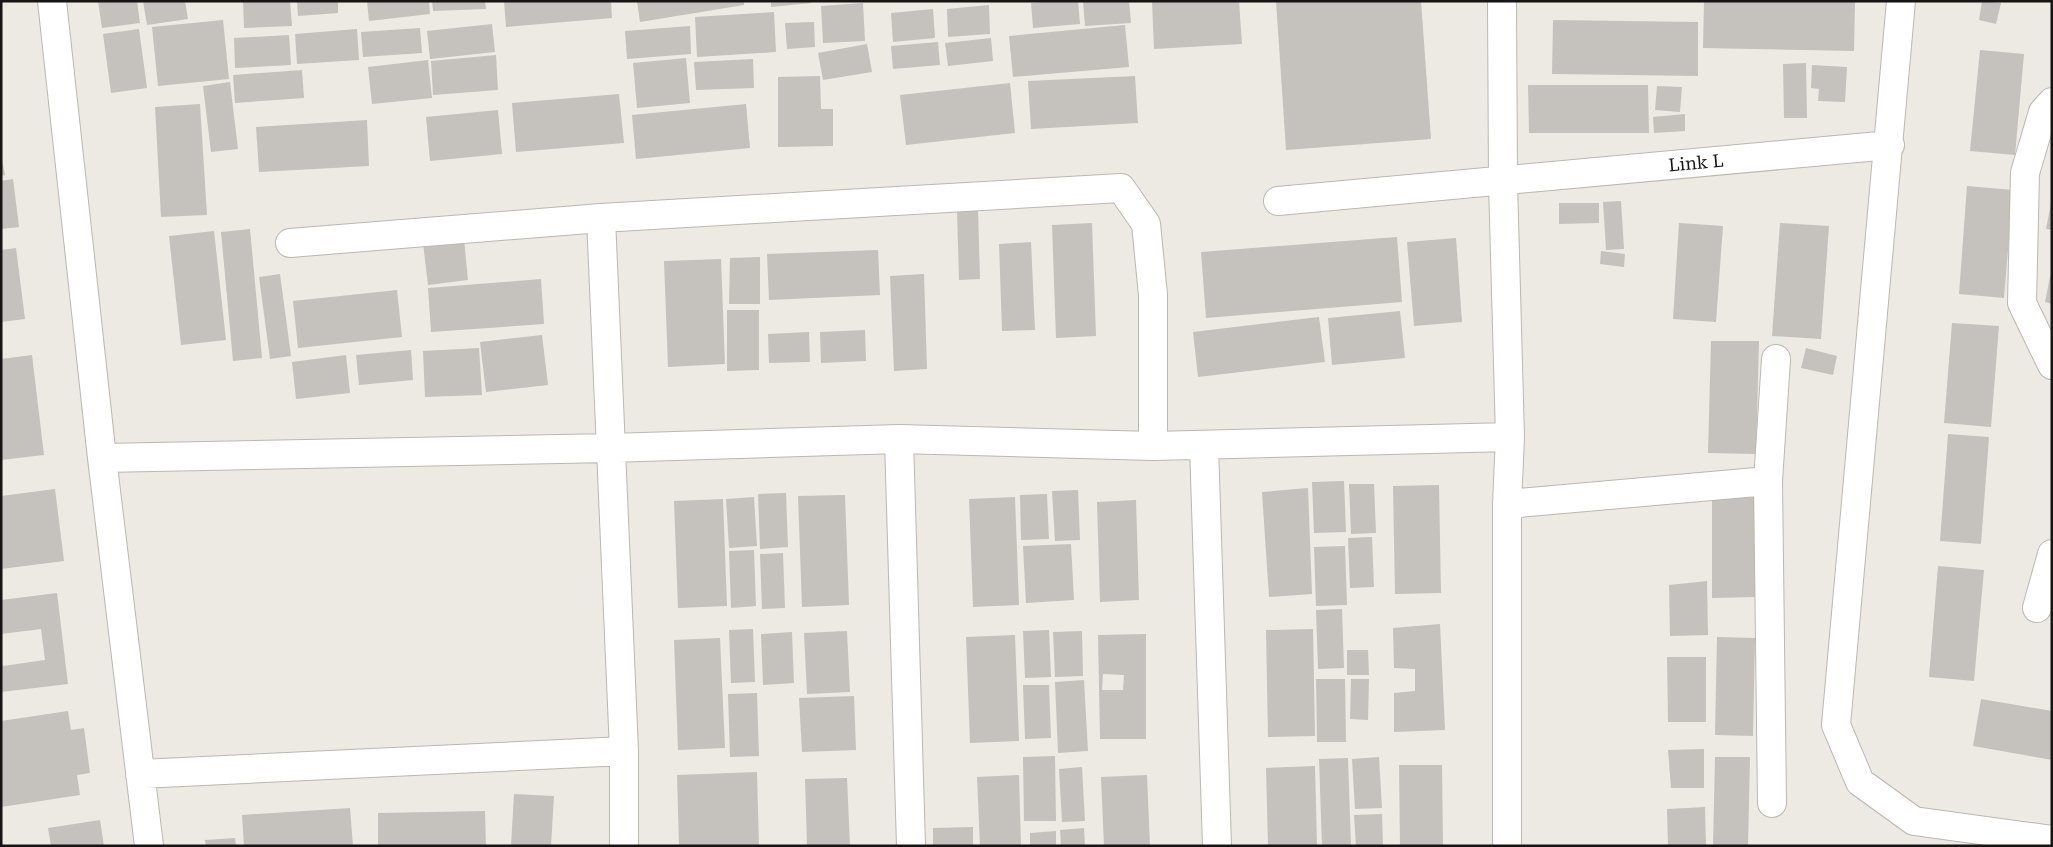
<svg xmlns="http://www.w3.org/2000/svg" width="2053" height="847" font-family="'Roboto Serif',serif">
  <rect width="100%" height="100%" fill="#ede9e3"/>
  <path fill="#c5c1bc" fill-rule="evenodd" d="M98,1H137L140,23L102,28Z
    M143,1H185L188,19L147,25Z
    M243,1H290L292,26L244,28Z
    M297,1H338V13L298,16Z
    M367,1H429L430,14L369,21Z
    M432,1H485L486,9L433,11Z
    M504,1H611L612,18L506,27Z
    M637,1H744V5L640,22Z
    M771,1H811V3L771,7Z
    M1054,1H1078L1080,24L1033,28L1031,3Z
    M1083,1H1129L1131,23L1085,26Z
    M1152,1H1239L1242,44L1154,49Z
    M1276,1H1421L1431,139L1286,150Z
    M1704,1H1855L1854,51L1703,48Z
    M1982,1L2001,3L1996,24L1979,20Z
    M863,3L865,41L823,43L821,6Z
    M989,5L990,34L948,37L947,9Z
    M933,9L935,38L893,42L891,13Z
    M774,12L776,52L697,57L695,17Z
    M223,20L229,79L158,86L152,27Z
    M1553,20L1698,22V76L1552,74Z
    M814,22L815,47L787,49L785,23Z
    M492,24L495,52L430,59L427,31Z
    M1125,25L1129,67L1013,77L1009,36Z
    M690,26L691,54L627,59L625,31Z
    M420,28L422,53L363,57L361,32Z
    M139,29L147,88L111,93L103,34Z
    M357,29L359,60L297,64L295,34Z
    M289,35L291,65L235,68L234,38Z
    M991,38L993,61L948,66L945,43Z
    M938,42L940,65L893,69L891,46Z
    M867,44L872,72L823,80L818,53Z
    M1980,50L2024,54L2015,155L1970,151Z
    M496,55L498,90L433,95L431,61Z
    M686,58L690,103L637,108L633,63Z
    M753,59L754,88L696,90L694,62Z
    M428,60L432,98L372,104L368,67Z
    M1806,63L1807,118H1784L1783,64Z
    M1812,65L1847,67L1845,102L1818,101L1819,89L1811,88Z
    M302,70L304,98L235,103L233,75Z
    M820,76L821,109H833V146L778,147V77Z
    M1135,76L1138,123L1031,129L1028,81Z
    M230,82L238,149L211,152L203,86Z
    M1010,83L1015,133L906,145L900,95Z
    M1528,85H1648L1649,133H1529Z
    M1657,86L1682,87L1680,112L1655,110Z
    M619,94L624,143L516,152L512,103Z
    M200,104L207,215L161,217L155,107Z
    M746,104L750,148L636,159L632,115Z
    M498,110L502,154L430,161L426,117Z
    M1685,114V131L1654,133L1653,117Z
    M367,120L369,166L259,172L256,127Z
    M1,155L5,175L1,176Z
    M13,179L19,227L1,229V181Z
    M1967,186L2013,190L2004,298L1959,294Z
    M1621,201L1624,249L1606,250L1603,202Z
    M1559,203H1599V223L1559,224Z
    M2051,203H2052V230L2046,229Z
    M978,209L980,279L959,280L957,210Z
    M1092,223L1096,336L1056,338L1052,225Z
    M1679,223L1723,226L1716,322L1673,319Z
    M1780,223L1829,226L1821,339L1772,336Z
    M250,229L262,358L233,361L221,232Z
    M214,231L226,340L181,345L169,236Z
    M1397,237L1402,302L1206,318L1201,252Z
    M1456,238L1462,322L1414,326L1407,242Z
    M464,239L468,280L428,285L423,243Z
    M1031,242L1035,330L1002,331L999,244Z
    M16,248L25,319L1,322V250Z
    M878,250L880,295L769,300L767,254Z
    M1601,251L1625,254L1624,267L1600,264Z
    M760,257V304H729L730,258Z
    M721,259L725,364L668,367L664,261Z
    M2051,272H2052V304L2045,302Z
    M280,274L291,356L270,359L259,277Z
    M924,274L927,369L894,371L890,276Z
    M541,279L544,324L431,332L428,288Z
    M397,290L402,337L298,348L293,301Z
    M727,310H759V370L727,371Z
    M1400,311L1405,358L1332,365L1328,318Z
    M1319,317L1325,362L1198,377L1193,332Z
    M1952,323L1999,326L1991,427L1944,423Z
    M865,330L866,361L821,363L820,332Z
    M809,332L810,362L769,363L768,334Z
    M542,335L548,385L486,392L480,342Z
    M1711,341H1759L1756,454L1708,453Z
    M479,348L482,395L425,397L423,351Z
    M1806,348L1837,356L1833,375L1801,368Z
    M411,350L413,380L359,385L356,355Z
    M32,355L44,455L1,460V359Z
    M346,355L350,393L296,399L292,362Z
    M1948,434L1989,437L1981,544L1940,541Z
    M1344,481L1346,532L1314,533L1312,482Z
    M1349,484H1374L1376,533L1351,534Z
    M1439,485L1441,593L1395,594L1393,486Z
    M1308,488L1312,594L1269,597L1262,492Z
    M55,489L64,561L1,569V496Z
    M1078,490L1080,540L1055,541L1052,491Z
    M1756,492L1757,597L1712,598V493Z
    M786,493L788,547L760,549L758,494Z
    M1047,494L1049,539L1021,540L1020,495Z
    M845,495L849,605L802,607L798,496Z
    M754,497L757,546L729,548L726,499Z
    M1015,497L1019,605L973,607L969,499Z
    M723,499L727,606L678,608L674,501Z
    M1136,500L1139,600L1100,602L1097,502Z
    M1372,537L1374,587L1350,588L1348,538Z
    M1071,544L1074,600L1026,603L1023,546Z
    M1345,546L1347,605L1316,606L1314,547Z
    M754,550L756,606L731,608L729,551Z
    M783,553L785,608L762,609L760,554Z
    M1938,566L1984,570L1974,681L1929,677Z
    M1707,581L1708,635L1670,636L1669,585Z
    M57,593L68,684L1,692V660L3,666L45,660L41,629L1,634V600Z
    M1342,609L1344,668L1318,669L1316,610Z
    M1440,624L1445,730L1394,732V693L1415,691V669L1394,668L1393,628Z
    M753,629L755,682L731,683L729,630Z
    M1313,629L1315,736L1268,737L1266,630Z
    M1049,630L1051,677L1025,678L1023,631Z
    M847,631L850,692L807,694L804,633Z
    M1082,631L1083,676L1055,677L1053,632Z
    M792,632L794,683L763,685L761,634Z
    M1146,634V739H1100L1098,635ZM1103,674L1124,675L1123,690H1102Z
    M1015,635L1019,741L970,743L966,637Z
    M1717,637L1755,638L1753,736L1715,735Z
    M720,638L725,748L678,750L674,640Z
    M1347,650H1368L1369,675H1347Z
    M1667,657H1706V722H1668Z
    M1316,679H1345L1346,742H1317Z
    M1351,679H1369L1368,720L1350,719Z
    M1084,680L1088,751L1058,753L1055,682Z
    M1023,685H1049L1051,738L1025,739Z
    M757,693L759,756L730,757L728,694Z
    M854,696L856,750L802,752L799,698Z
    M1981,699L2052,711V760L1973,746Z
    M68,711L71,730L84,728L90,773L77,775L80,795L1,807V721Z
    M1704,749V788H1671L1668,750Z
    M1055,756L1056,821H1024L1023,757Z
    M1379,757L1382,808L1355,809L1352,759Z
    M1715,757H1750L1748,846H1713Z
    M1348,758L1351,846H1322L1319,759Z
    M1399,765H1442L1443,846H1400Z
    M1315,766L1317,846H1268L1266,768Z
    M1082,767L1085,821L1062,822L1059,769Z
    M757,772L759,846H679L677,775Z
    M1019,775L1021,846H980L977,777Z
    M1147,775L1150,846H1104L1101,777Z
    M847,778L850,846H807L805,779Z
    M514,794L554,796L551,846H511Z
    M1705,807L1706,846H1668L1667,809Z
    M350,808L353,846H244L242,815Z
    M485,811L486,846H378V813Z
    M1382,814L1383,846H1356L1354,815Z
    M100,820L104,846H51L48,828Z
    M973,827V846H933V828Z
    M1084,828L1085,846H1061L1060,830Z
    M1056,831V846H1030V833Z
    M235,838L236,846H206L205,840Z"/>
  <g fill="none" stroke-linecap="round" stroke-linejoin="round">
    <g stroke="#bbb7b1" stroke-width="30">
      <path id="minor" d="M52,1L102,458L149,846
        M1502,1L1503,182L1510,437L1507,504V846
        M1901,1L1836,725L1860,782L1914,821L2052,840
        M2052,102L2043,112L2025,173L2022,303L2052,365
        M1278,201L1890,145
        M601,218L624,751V846
        M290,243L601,218L1121,188L1146,224L1153,295V446
        M899,439L911,846
        M1204,445L1217,846
        M102,458L610,448L899,439L1153,446L1510,437
        M1507,504L1768,481
        M2037,608L2052,554
        M140,774L624,751
        M1772,803L1768,481L1776,359"/>
    </g>
    <use href="#minor" stroke="#fff" stroke-width="28"/>
  </g>
  <g text-anchor="middle" stroke-width="4" stroke-linejoin="round" paint-order="stroke">
    <g font-size="18" fill="#161513" stroke="#fff">
      <text transform="translate(1696 163) rotate(-5)" y="6">Link L</text>
    </g>
  </g>
  <rect width="2053" height="847" fill="none" stroke="#161513" stroke-width="5"/>
</svg>
